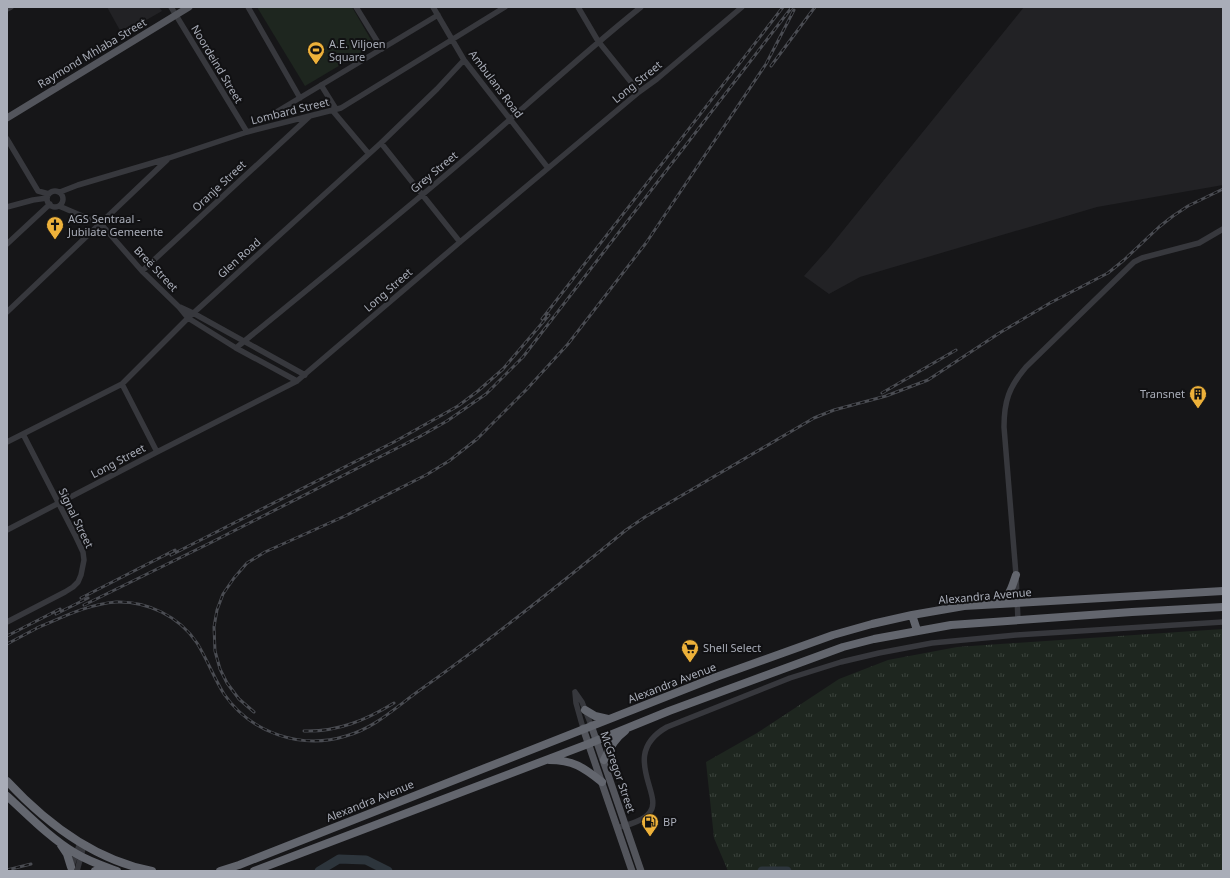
<svg xmlns="http://www.w3.org/2000/svg" width="1230" height="878" font-family="'Noto Sans',sans-serif">
  <defs>
    <pattern id="grass-tufts" width="24" height="20" patternUnits="userSpaceOnUse"><rect width="24" height="20" fill="#1e261f"/><path d="M3 7l-1-3M5 7V3M7 7l1-3M15 17l-1-3M17 17v-4M19 17l1-3" fill="none" stroke="#3c433d"/></pattern>
  </defs>
  <rect width="100%" height="100%" fill="#161618"/>
  <path fill="#222225" d="M107,7H159L162,11L122,34Z
    M1024,7H1223V185L1097,207L860,277L829,294L804,276L828,249Z"/>
  <path fill="url(#grass-tufts)" d="M1223,629V871H728L714,838L706,762L757,733L839,679L888,660L957,647Z"/>
  <path fill="#1e261f" d="M257,7H352L374,45L305,86Z"/>
  <g fill="none" stroke-linecap="round" stroke-linejoin="round">
    <path stroke="#2d353c" stroke-width="9" d="M319,871L339,859L366,860L388,871
      M762,871H787"/>
    <path stroke="#37383d" stroke-width="5.5" d="M171,7L247,132
      M248,7L300,98
      M356,7L382,49
      M433,7L464,60L548,168
      M578,7L598,41L639,92
      M7,9L11,7
      M321,85L336,109
      M332,110L369,154
      M273,114L438,15
      M7,139L38,191L49,194
      M381,143L460,242
      M47 199a8 8 0 1 1 16 0a8 8 0 1 1-16 0Z
      M60,192L78,185L169,158L247,132L341,108L505,7
      M59,206L101,224L142,271L179,307L188,318L236,348L297,381
      M7,207L33,200L47,198
      M7,244L50,204
      M142,271L310,116
      M180,307L193,313L305,375
      M7,312L167,160
      M236,348C313,285 391,222 467,157C525,107 581,55 641,7
      M122,384L157,452
      M7,442L122,384L188,318L381,143L437,89L464,60
      M7,530L157,452L297,381L460,242L639,92L657,79L742,7
      M1018,620L1016,575L1004,427C1004,401 1009,387 1026,367L1134,262L1142,258L1199,243L1223,229
      M7,622L65,592L73,587L78,582L81,575L84,560L83,552L76,537L23,434
      M575,692L576,703L583,728
      M575,692L582,702L591,725
      M617,828C627,825 644,821 650,812C664,795 619,754 667,727L790,678L841,662L879,653L932,643L1016,635L1223,622
      M70,871L80,843
      M77,871L84,845"/>
    <path stroke="#53555c" stroke-width="7" d="M7,118L189,7
      M591,725L641,871
      M583,728L632,871"/>
    <path stroke="#63666e" stroke-width="8" d="M996,603C1010,599 1012,586 1016,575
      M912,615L917,630
      M585,710L595,716L608,719
      M549,760C573,760 583,767 602,782
      M604,760C609,749 615,738 625,731
      M7,781C46,823 94,860 152,871
      M7,796C28,815 50,838 75,853C88,861 103,866 117,871
      M61,845L67,854L71,867
      M95,871L110,869
      M220,871L239,865L716,677L833,635L872,624L912,615L964,606L1223,591
      M254,871L588,744L669,711L843,647L874,639L951,625L1132,612L1223,607"/>
    <g stroke="#4a4c52" stroke-width="3">
      <path id="rail" d="M771,66L815,7
        M542,319L783,7
        M882,393L956,350
        M171,555L394,442L458,406L478,391L503,369L549,315
        M81,598L175,550
        M84,605L210,543L419,437L447,421L486,394L523,357L792,7
        M56,614L88,598
        M37,628C61,618 88,604 116,602C147,601 179,616 197,643C207,659 214,678 224,694C251,733 301,750 346,736C375,728 396,707 420,690C491,640 559,585 626,530L645,517L814,418L834,410L886,396L928,380L1001,332L1050,303L1108,273L1124,260L1159,227L1173,216L1188,206L1223,189
        M7,636L60,609
        M7,644L41,626
        M254,712L239,699L227,683L220,669L215,651L214,627L217,610L223,594L234,578L247,563L265,552L345,516L426,475L449,461L477,439L526,390L568,344L646,243L766,64L794,10
        M304,731C338,732 366,720 394,703
        M7,870L31,864"/>
    </g>
    <use href="#rail" stroke="#111113" stroke-width="1.5" stroke-dasharray="4.5" stroke-linecap="butt"/>
  </g>
  <defs>
    <g id="stadium-pin" transform="scale(0.9)"><path d="M0 17L-7.5 6A9.5 9.5 0 1 1 7.5 6Z" fill="#edb13a" stroke="#111113"/><path d="M0-5a6.5 5 0 1 0 0 10a6.5 5 0 1 0 0-10ZM-3.5-1.8h7v3.6h-7Z" fill="#111"/></g>
    <g id="church-pin" transform="scale(0.9)"><path d="M0 17L-7.5 6A9.5 9.5 0 1 1 7.5 6Z" fill="#edb13a" stroke="#111113"/><path d="M-1.2-6h2.4v3.5h3.3v2.4h-3.3V6h-2.4V-.1h-3.3v-2.4h3.3Z" fill="#111"/></g>
    <g id="building-pin" transform="scale(0.9)"><path d="M0 17L-7.5 6A9.5 9.5 0 1 1 7.5 6Z" fill="#edb13a" stroke="#111113"/><path d="M-4-6H4V6H1V3H-1V6H-4ZM-2.5-4.3h1.7v1.8h-1.7ZM.8-4.3h1.7v1.8H.8ZM-2.5-1h1.7V.8h-1.7ZM.8-1h1.7V.8H.8Z" fill="#111"/></g>
    <g id="supermarket-pin" transform="scale(0.9)"><path d="M0 17L-7.5 6A9.5 9.5 0 1 1 7.5 6Z" fill="#edb13a" stroke="#111113"/><path d="M-6-5.5h2.5l.6 2H6L4.5 2H-2.5L-4.4-4H-6ZM-1.5 3.2a1.3 1.3 0 1 0 .1 0ZM3 3.2a1.3 1.3 0 1 0 .1 0Z" fill="#111"/></g>
    <g id="fuel-pin" transform="scale(0.9)"><path d="M0 17L-7.5 6A9.5 9.5 0 1 1 7.5 6Z" fill="#edb13a" stroke="#111113"/><path d="M-5.5-6h7V0h2V4h1.3V-2.5L3-4.5l.8-.8L6-3V5H2.5V1h-1V6h-7ZM-4.2-4.7v3.2H.2V-4.7Z" fill="#111"/></g>
  </defs>
  <g fill-rule="evenodd">
    <use href="#stadium-pin" x="316" y="50"/>
    <use href="#church-pin" x="55" y="225"/>
    <use href="#building-pin" x="1198" y="394"/>
    <use href="#supermarket-pin" x="690" y="648"/>
    <use href="#fuel-pin" x="650" y="822"/>
  </g>
  <g text-anchor="middle" stroke-width="4" stroke-linejoin="round" paint-order="stroke">
    <g font-size="11" fill="#a9adb8" stroke="#111113" text-anchor="start">
      <text x="329" y="48">A.E. Viljoen<tspan x="329" dy="13">Square</tspan></text>
      <text x="68" y="223">AGS Sentraal -<tspan x="68" dy="13">Jubilate Gemeente</tspan></text>
      <text x="1185" y="398" text-anchor="end">Transnet</text>
      <text x="703" y="652">Shell Select</text>
      <text x="663" y="826">BP</text>
    </g>
    <g font-size="11" fill="#a9adb8" stroke="#111113">
      <text transform="translate(92 53) rotate(-31)" y="4">Raymond Mhlaba Street</text>
      <text transform="translate(217 64) rotate(59)" y="4">Noordeind Street</text>
      <text transform="translate(637 82) rotate(-39)" y="4">Long Street</text>
      <text transform="translate(496 84) rotate(53)" y="4">Ambulans Road</text>
      <text transform="translate(290 111) rotate(-14)" y="4">Lombard Street</text>
      <text transform="translate(434 172) rotate(-40)" y="4">Grey Street</text>
      <text transform="translate(219 186) rotate(-43)" y="4">Oranje Street</text>
      <text transform="translate(239 258) rotate(-42)" y="4">Glen Road</text>
      <text transform="translate(156 269) rotate(46)" y="4">Breë Street</text>
      <text transform="translate(388 290) rotate(-41)" y="4">Long Street</text>
      <text transform="translate(118 461) rotate(-28)" y="4">Long Street</text>
      <text transform="translate(76 518) rotate(64)" y="4">Signal Street</text>
      <text transform="translate(985 596) rotate(-5)" y="4">Alexandra Avenue</text>
      <text transform="translate(672 683) rotate(-21)" y="4">Alexandra Avenue</text>
      <text transform="translate(618 772) rotate(71)" y="4">McGregor Street</text>
      <text transform="translate(370 801) rotate(-22)" y="4">Alexandra Avenue</text>
    </g>
  </g>
  <rect width="1230" height="878" fill="none" stroke="#a9adb8" stroke-width="16"/>
</svg>
